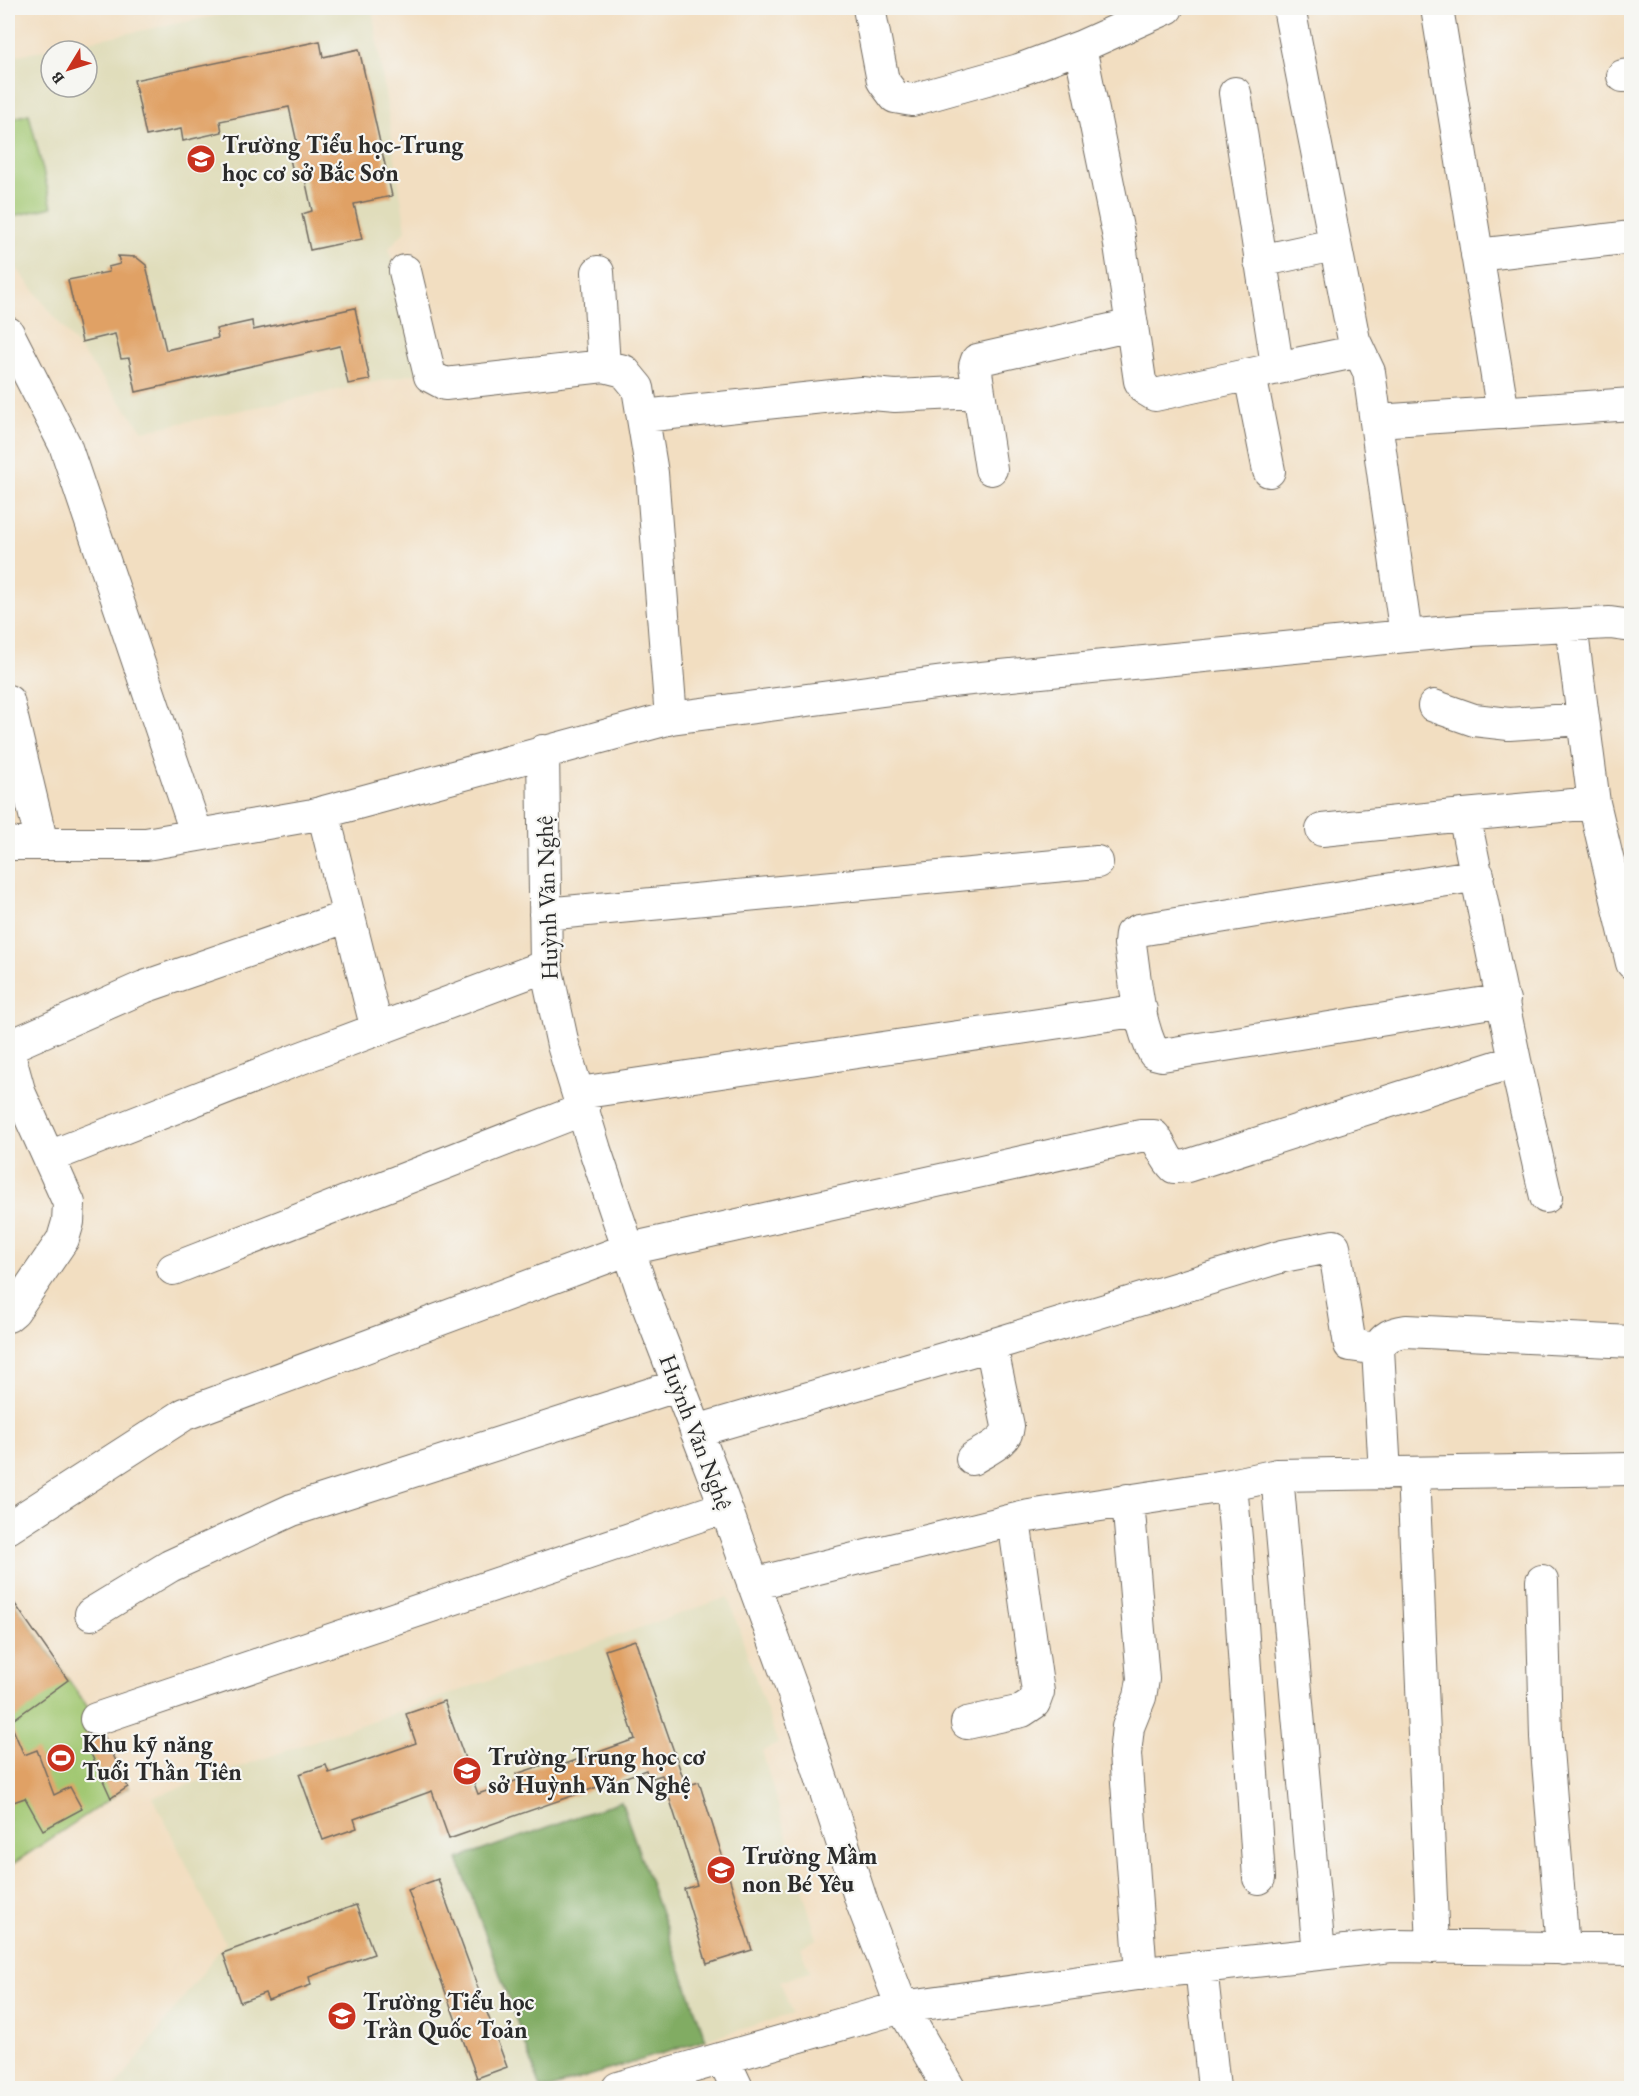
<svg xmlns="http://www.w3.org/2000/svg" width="1639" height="2096" font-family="'EB Garamond',serif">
  <rect width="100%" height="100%" fill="#f6f6f2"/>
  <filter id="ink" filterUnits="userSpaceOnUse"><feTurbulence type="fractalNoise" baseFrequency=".0167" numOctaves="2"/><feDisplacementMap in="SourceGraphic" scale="12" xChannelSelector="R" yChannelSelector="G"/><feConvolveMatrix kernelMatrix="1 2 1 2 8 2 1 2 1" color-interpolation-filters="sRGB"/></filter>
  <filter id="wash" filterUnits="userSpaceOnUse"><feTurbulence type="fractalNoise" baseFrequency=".008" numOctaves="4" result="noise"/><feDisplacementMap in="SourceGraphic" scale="24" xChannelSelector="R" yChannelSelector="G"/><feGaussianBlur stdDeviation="1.35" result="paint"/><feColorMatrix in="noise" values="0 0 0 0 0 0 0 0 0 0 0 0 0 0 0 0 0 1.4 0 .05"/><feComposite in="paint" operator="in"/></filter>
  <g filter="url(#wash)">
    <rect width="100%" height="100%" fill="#f2dec1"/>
    <path fill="#e0ddbb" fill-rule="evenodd" d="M255,8H372L406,230L389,248L418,373L143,431L8,257V57ZM51,51H87V87H51Z
      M728,1597L778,1744L762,1751L817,1939L800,1947L810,1972L780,1981L792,2014L706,2040L622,1801L458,1859L541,2088H115L225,1943L153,1797Z"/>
    <path fill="#a2c872" stroke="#667a4e" stroke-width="1.5" d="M29,114L52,207L9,217L8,210V120Z
      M8,1594L96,1719L128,1787L8,1867Z"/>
    <path fill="#81ac64" stroke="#566c48" stroke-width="1.5" d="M621,1801L706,2040L550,2088H541L458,1859Z"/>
    <g id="blocks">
      <path fill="#e0a165" d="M320,41L323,57L359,49L392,196L354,204L362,239L310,250L302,214L312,211L304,174L294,177L287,145L297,143L289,107L220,121L222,132L183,141L181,129L146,136L134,80Z
        M118,256L136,257L146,265L166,350L218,338L216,329L252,321L253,330L355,308L370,380L348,384L340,346L136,392L129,358L121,359L115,334L82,342L68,280L109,272L108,267L120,264Z
        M8,1594L68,1680L10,1722L24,1755L37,1750L54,1795L70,1787L82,1809L43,1830L25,1798L8,1804Z
        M635,1640L686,1786L699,1782L752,1950L707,1964L684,1889L697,1885L662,1775L649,1779L646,1770L449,1839L432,1791L354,1819L357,1828L323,1840L299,1774L326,1765L329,1773L416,1743L406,1714L444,1701L478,1794L518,1780L516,1774L555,1761L557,1767L635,1739L605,1650Z
        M87,1734L93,1737L104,1735L128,1787L111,1798L83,1736Z
        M438,1879L507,2067L477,2078L408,1890Z
        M356,1905L374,1954L309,1977L311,1985L268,2000L265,1993L240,2002L223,1953Z"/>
    </g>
  </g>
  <g filter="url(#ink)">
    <use href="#blocks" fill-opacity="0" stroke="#716a60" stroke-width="1.5"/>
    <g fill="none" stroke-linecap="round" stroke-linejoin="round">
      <g stroke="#716a60" stroke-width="34">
        <path id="minor" d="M869,8L883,81L895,97L912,100L1019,70L1080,47L1167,8
          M1289,8L1354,340L1369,372L1406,636
          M1437,8L1503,413
          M1080,47L1119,238L1140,381L1145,389L1155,395L1265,371L1273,369L1277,365L1235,93
          M1623,76L1632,75
          M1477,255L1632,237
          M1260,261L1334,245
          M405,271L430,376L445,384L604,366L624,371L638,388L652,473L671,718
          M598,272L604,366
          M8,333L65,445L197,835
          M1273,369L1359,351
          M1250,375L1269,471
          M643,416L861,393L895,396L978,392
          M1377,421L1632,404
          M991,469L975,366L977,360L1132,325
          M1571,625L1594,803L1632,963
          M8,701L42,844
          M1434,706L1474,720L1509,724L1583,719
          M543,751L546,966L563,1045L595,1150L645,1298L718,1487L795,1697L862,1903L902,2007L949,2088
          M323,812L377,1030
          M1464,815L1594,803
          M8,842L15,844H146L313,815L671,718L951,681L1406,636L1472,630L1610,623L1632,626
          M1478,875L1139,930L1131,934L1130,944C1135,977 1138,1024 1154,1053L1162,1055L1504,1000
          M545,914L1097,862
          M8,1047L144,987L349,916
          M8,1051L20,1094L69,1203L68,1222L63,1239L14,1311L8,1316
          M1515,1061L1546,1197
          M579,1093L1141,1010
          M49,1157L301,1058L546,966
          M173,1269L584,1109
          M696,1431L1001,1342L1283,1256L1334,1246L1350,1345L1378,1349
          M972,1459C985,1450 1007,1443 1008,1426L991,1345
          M1413,1473L1433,1947
          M1385,1474L1378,1349C1384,1336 1393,1333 1406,1331L1632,1342
          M1277,1475L1319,1954
          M1231,1485L1237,1549L1259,1878
          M1128,1500L1143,1679L1140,1697L1128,1727L1125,1754L1141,1974
          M8,1528L185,1414L629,1249L1140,1136H1154C1162,1146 1165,1159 1174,1167L1187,1166L1515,1061L1464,815L1322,830
          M1542,1581L1546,1737L1563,1949
          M753,1584L1029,1516L1231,1485L1277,1475L1631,1469
          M91,1614L170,1566L292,1510L679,1385
          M96,1719L725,1507
          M967,1723L1022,1711L1034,1703L1038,1692L1014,1520
          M1201,1967L1214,2088
          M723,2058L737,2088
          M618,2088L902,2007L1145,1973L1391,1946L1632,1949"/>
      </g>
      <use href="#minor" stroke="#fff" stroke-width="32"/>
    </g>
  </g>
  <defs>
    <g id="school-disc" transform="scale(1.5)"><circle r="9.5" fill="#c8321e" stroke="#f6f6f2"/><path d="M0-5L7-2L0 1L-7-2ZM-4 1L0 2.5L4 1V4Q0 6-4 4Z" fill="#fff"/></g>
    <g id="stadium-disc" transform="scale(1.5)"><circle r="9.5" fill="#c8321e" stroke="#f6f6f2"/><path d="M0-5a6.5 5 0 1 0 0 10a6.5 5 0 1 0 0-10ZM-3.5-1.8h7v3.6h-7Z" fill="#fff"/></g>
  </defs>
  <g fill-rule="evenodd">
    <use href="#school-disc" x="201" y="159"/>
    <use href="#stadium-disc" x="61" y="1758"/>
    <use href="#school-disc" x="467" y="1771"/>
    <use href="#school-disc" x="721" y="1870"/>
    <use href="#school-disc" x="342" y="2016"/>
  </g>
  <g text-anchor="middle" stroke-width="4.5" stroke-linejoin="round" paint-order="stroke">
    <g font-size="24" font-weight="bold" fill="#2b2b2b" stroke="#f6f6f2" text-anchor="start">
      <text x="222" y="153">Trường Tiểu học-Trung<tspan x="222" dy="28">học cơ sở Bắc Sơn</tspan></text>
      <text x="82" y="1752">Khu kỹ năng<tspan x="82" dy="28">Tuổi Thần Tiên</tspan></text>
      <text x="488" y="1765">Trường Trung học cơ<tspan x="488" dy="28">sở Huỳnh Văn Nghệ</tspan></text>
      <text x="742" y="1864">Trường Mầm<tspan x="742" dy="28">non Bé Yêu</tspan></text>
      <text x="363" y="2010">Trường Tiểu học<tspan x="363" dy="28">Trần Quốc Toản</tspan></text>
    </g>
    <g font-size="24" fill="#2b2b2b" stroke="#f6f6f2">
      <text transform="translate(547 898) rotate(-92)" y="8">Huỳnh Văn Nghệ</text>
      <text transform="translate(696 1432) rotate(69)" y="8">Huỳnh Văn Nghệ</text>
    </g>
  </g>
  <rect width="1639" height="2096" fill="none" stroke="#f6f6f2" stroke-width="30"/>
  <g transform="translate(69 69) rotate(232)"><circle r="28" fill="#f6f6f2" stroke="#a5a5a2" stroke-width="1.5"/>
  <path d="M0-4.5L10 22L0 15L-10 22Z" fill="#c8321e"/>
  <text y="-9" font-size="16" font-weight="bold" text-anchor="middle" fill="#2b2b2b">B</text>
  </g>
</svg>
